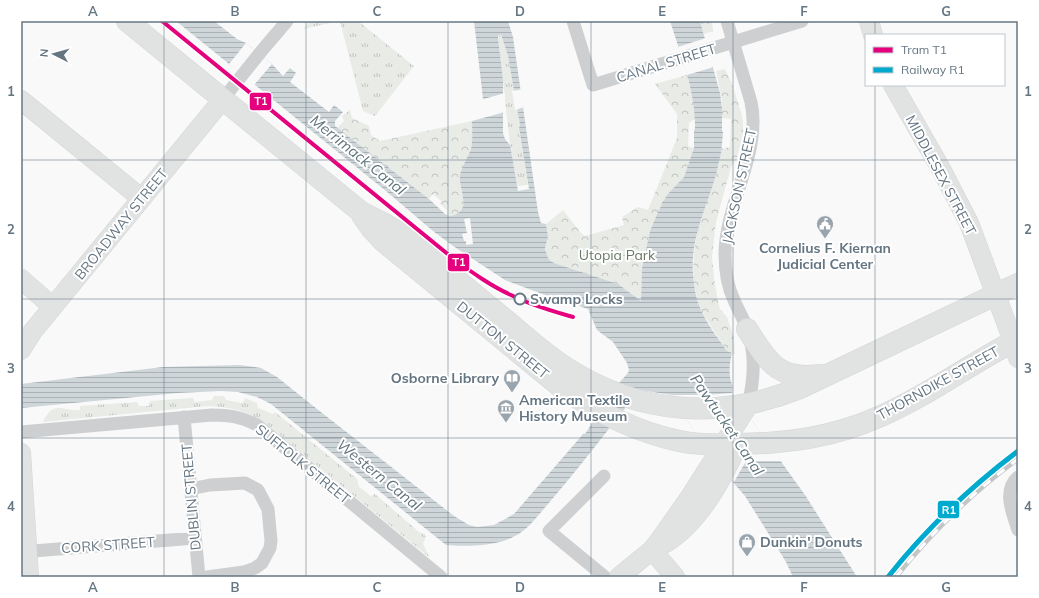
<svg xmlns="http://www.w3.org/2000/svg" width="1039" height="598" font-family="Mulish,sans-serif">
  <defs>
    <pattern id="grass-tufts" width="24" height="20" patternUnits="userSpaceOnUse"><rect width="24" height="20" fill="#e8ebe6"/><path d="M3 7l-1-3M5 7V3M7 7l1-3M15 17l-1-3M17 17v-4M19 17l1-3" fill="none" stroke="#c0c3c0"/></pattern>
    <pattern id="park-crowns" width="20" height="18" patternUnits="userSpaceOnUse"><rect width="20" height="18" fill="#e8ebe6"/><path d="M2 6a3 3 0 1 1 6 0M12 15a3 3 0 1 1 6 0" fill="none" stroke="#c0c3c0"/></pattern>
    <pattern id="water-rules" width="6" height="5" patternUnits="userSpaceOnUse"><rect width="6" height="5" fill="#ced6d9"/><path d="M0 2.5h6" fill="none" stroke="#abb2b5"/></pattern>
  </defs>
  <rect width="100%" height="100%" fill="#f9f9f9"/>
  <path fill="url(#grass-tufts)" d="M310,21H329L330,23L303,29Z
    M340,21H358L414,66L375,116L363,111Z
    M501,33L508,56L520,125L519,129L528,185L517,186L510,145L498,38Z
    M214,396H224L226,400L241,403L244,401L245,398L257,403L258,408L273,414L275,412L357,479L359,487L371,496L375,494L419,532L424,534L426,537L423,544L430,558L270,427C249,412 233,407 208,406L43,422C54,399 62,412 80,410V406L137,402L139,406H149L150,401L193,398L195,402L212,400Z"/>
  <path fill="url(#park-crowns)" d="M700,21H712L713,31L704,34Z
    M725,69L732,84L741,112L743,121V133L737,158L731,167L716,222L712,257L714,278L718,302L720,309L727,317L734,338L735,354L727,351L700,309L697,298L693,277L694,252L697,230L718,167L721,149L730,147L731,119L722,118V100L716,71Z
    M687,75L693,97L696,119L693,120L689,123L688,146L694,148L684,177L658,212L650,231L642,268L641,301L618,284L554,263C542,254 546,249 548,237C548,233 547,228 546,224L563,210L581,233L585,236L624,225L622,217L638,207L648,210L677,138V114L655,84Z
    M350,110L352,118L369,126L371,135L380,141L472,121C472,130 473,139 471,149C468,157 462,166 460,175C458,189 474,212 450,216L447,215V210L440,204L441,201L433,194L429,199L337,128L344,121L342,116Z"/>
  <path fill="url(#water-rules)" fill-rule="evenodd" d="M176,21H214L237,39L246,43L272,64L283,76L290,68L296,73L290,82L329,112L334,105L343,112L335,121V126L429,199L445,214L450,216C474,212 458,189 460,175C462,166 468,157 471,149C473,139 472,130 472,121L478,113L483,99L474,21H508L513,37L538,212L541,223L546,224L548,236L545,249L548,258L551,261L554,263L618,284L641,301L642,268L650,231L658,212L667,195L684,177L694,148V130L695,129C696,92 681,56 670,21H700L720,93L722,108V131L723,132C722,142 722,152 719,162C710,205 687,237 694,283C695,292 697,302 701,310C707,324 718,338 727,351L732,353C730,361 729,369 730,377C731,384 734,385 732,393L805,495L857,577H793L786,562L745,496L709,455L672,395L640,390C609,428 580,467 548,504C538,515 528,530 515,536C497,546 467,547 446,545L271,404L257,397L238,392L221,391L178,393L21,408V384L163,367L240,365L261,368L277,377L317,409L454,516L469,525L477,527L494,525L514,514L584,433L585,434L594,420L625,387L618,384L628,373L629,370L627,363L613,342L597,330L588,309L545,295L505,280L453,246L433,231L386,191ZM501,34L508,56L520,125L519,128L529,189L518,191L510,145L505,139L503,133V80L498,38V36Z"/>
  <path fill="#f9f9f9" d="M706,38L714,67L687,75L678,47Z
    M246,43L272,64L254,85L229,64Z
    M523,89L525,107L515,110L512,91Z
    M505,93V112L472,121V117L479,108L480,100Z
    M470,218L473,244L466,245V241H464L462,234L467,233L464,219Z
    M732,393L781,461H746L734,482L709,455L672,395H706Z"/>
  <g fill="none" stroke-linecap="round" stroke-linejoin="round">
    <g stroke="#d5d6d7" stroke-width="20">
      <path id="secondary" d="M869,21L873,35
        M893,85L941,169L969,223L1013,341L1018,358
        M21,100L141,198
        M21,279L53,307
        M21,350L33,331L223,99
        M21,453L29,577
        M664,544C699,523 722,481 738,444
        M652,550L675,577
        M619,577L652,550L662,537L690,497L749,404"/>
    </g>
    <g stroke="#d5d6d7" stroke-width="22">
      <path id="primary" d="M127,21L361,212L383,223L401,234C435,262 468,289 502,317C523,334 544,354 568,369C641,415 721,420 800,388L1018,284
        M362,215L371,228L383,241L562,388C597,412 637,432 679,441C699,445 720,445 740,444C790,443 834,437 881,416C929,395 971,363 1018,339
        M747,329C768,361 777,381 820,375"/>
    </g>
    <path stroke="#cecfd0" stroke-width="13" d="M573,21L593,85L802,21
      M727,21L751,102C762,152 726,202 725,253C725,269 727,286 734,300C738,310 743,318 747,328C756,353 754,383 747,409
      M223,99L264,48L287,21
      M184,417L199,577
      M21,432L212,415C230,415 241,417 257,425L441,577
      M604,476L549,531L605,577
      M1018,477C1002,491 1013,514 1018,530
      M190,489L210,485L245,483L258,490L268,509L271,541L270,548L262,563L255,568L244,572L207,577
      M21,552L195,538"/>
    <use href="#secondary" stroke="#e1e2e2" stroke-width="19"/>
    <use href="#primary" stroke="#e1e2e2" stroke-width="21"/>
    <g stroke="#c3c5c6" stroke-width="4.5">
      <path id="rail" d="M888,577C926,529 969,488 1018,451
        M896,577C932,532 972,493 1018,459"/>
    </g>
    <use href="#rail" stroke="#fff" stroke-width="3" stroke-dasharray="9" stroke-linecap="butt"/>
    <g stroke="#fff" stroke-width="8">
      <path id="rail-1" d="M888,577C926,529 969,488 1018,451"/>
    </g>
    <use href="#rail-1" stroke="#00a9ce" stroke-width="5"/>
    <g stroke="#fff" stroke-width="7">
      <path id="tram-1" d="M162,21L455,260C473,273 491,286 511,295C530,305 552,311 573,317"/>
    </g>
    <use href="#tram-1" stroke="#e5007d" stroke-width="4"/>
  </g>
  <path fill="none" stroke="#657683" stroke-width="1" stroke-opacity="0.55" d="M164,21V577M306,21V577M448,21V577M591,21V577M733,21V577M875,21V35M875,85V577M21,160H1018M21,299H1018M21,438H1018"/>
  <defs>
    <g id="civic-pin" transform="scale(0.9)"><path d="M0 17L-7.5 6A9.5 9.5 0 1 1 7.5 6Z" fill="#99a4ac" stroke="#fff"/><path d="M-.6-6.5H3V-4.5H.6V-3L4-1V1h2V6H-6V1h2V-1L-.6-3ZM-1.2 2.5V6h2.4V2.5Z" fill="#fff"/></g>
    <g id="library-pin" transform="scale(0.9)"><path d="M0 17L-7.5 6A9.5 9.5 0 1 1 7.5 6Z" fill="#99a4ac" stroke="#fff"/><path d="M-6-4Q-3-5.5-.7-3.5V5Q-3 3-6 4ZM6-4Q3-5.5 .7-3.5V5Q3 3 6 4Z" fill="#fff"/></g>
    <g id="museum-pin" transform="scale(0.9)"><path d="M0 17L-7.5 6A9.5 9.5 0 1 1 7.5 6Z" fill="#99a4ac" stroke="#fff"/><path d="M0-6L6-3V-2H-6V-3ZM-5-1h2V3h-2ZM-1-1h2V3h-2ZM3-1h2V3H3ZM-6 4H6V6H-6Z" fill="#fff"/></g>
    <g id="shop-pin" transform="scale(0.9)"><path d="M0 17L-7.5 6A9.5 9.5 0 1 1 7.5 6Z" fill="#99a4ac" stroke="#fff"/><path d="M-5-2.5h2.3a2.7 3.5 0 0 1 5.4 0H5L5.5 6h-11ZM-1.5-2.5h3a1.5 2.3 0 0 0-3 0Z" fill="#fff"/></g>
  </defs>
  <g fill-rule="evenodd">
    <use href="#civic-pin" x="825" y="224"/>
    <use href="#library-pin" x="512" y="378"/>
    <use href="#museum-pin" x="506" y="408"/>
    <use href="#shop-pin" x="747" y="542"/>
  </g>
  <circle fill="#fff" stroke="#657683" stroke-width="2" cx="520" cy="299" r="5.5"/>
  <g text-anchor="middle" stroke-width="4" stroke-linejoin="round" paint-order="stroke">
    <g font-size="14" fill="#657683" stroke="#fff">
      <text transform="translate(666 63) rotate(-17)" y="5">CANAL STREET</text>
      <text transform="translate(941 175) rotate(62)" y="5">MIDDLESEX STREET</text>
      <text transform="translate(739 186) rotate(-78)" y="5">JACKSON STREET</text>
      <text transform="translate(121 224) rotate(-51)" y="5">BROADWAY STREET</text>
      <text transform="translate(503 340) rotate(39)" y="5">DUTTON STREET</text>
      <text transform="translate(938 383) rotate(-29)" y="5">THORNDIKE STREET</text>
      <text transform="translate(303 464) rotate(39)" y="5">SUFFOLK STREET</text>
      <text transform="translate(191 497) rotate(-95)" y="5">DUBLIN STREET</text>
      <text transform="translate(108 545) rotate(-4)" y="5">CORK STREET</text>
    </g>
    <g font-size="14" font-weight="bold" fill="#657683" stroke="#fff" text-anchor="start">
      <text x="825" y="253" text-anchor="middle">Cornelius F. Kiernan<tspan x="825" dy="16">Judicial Center</tspan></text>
      <text x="499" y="383" text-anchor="end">Osborne Library</text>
      <text x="519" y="405">American Textile<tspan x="519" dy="16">History Museum</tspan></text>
      <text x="760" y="547">Dunkin' Donuts</text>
    </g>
    <g font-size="14" fill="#687a64" stroke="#fff">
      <text x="617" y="260">Utopia Park</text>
    </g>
    <g font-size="14" font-weight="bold" fill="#657683" stroke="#fff" text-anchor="start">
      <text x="530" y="304">Swamp Locks</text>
    </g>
    <g font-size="15" font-style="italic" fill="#60757c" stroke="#fff">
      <text transform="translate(358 155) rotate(39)" y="5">Merrimack Canal</text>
      <text transform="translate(727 425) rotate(56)" y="5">Pawtucket Canal</text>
      <text transform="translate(379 475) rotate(39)" y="5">Western Canal</text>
    </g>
  </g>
  <g stroke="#fff" stroke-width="1.5">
    <rect x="249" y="92" width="23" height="19" rx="4" fill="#e5007d"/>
    <rect x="447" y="253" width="23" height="19" rx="4" fill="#e5007d"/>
    <rect x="937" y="500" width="23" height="19" rx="4" fill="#00a9ce"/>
  </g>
  <g font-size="11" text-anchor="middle" font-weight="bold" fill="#fff">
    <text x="261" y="105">T1</text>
    <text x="459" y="266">T1</text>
    <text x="949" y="514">R1</text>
  </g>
  <rect width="1039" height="598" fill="none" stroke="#ffffff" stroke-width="44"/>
  <rect x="865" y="34" width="140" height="52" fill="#ffffff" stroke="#c1c8cd"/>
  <rect x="873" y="47" width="20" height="6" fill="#e5007d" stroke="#c1c8cd"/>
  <text x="901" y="54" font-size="12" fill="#657683">Tram T1</text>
  <rect x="873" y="67" width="20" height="6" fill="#00a9ce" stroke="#c1c8cd"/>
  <text x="901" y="74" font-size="12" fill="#657683">Railway R1</text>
  <g transform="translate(54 54) rotate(276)" stroke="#ffffff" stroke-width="3" paint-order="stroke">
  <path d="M0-3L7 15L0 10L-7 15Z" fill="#657683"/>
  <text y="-6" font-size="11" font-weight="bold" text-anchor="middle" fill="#657683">N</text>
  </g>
  <rect x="22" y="22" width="995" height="554" fill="none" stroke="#657683" stroke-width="1.5"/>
  <g font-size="13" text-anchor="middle" font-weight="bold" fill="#657683">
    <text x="93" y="16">A</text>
    <text x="235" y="16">B</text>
    <text x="377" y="16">C</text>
    <text x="520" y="16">D</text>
    <text x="662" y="16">E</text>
    <text x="804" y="16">F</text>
    <text x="946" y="16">G</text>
    <text x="11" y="96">1</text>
    <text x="1028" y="96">1</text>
    <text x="11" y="234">2</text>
    <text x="1028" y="234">2</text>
    <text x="11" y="373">3</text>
    <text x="1028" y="373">3</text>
    <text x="11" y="511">4</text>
    <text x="1028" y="511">4</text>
    <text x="93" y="592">A</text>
    <text x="235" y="592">B</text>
    <text x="377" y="592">C</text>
    <text x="520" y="592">D</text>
    <text x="662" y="592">E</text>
    <text x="804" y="592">F</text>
    <text x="946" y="592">G</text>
  </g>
</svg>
